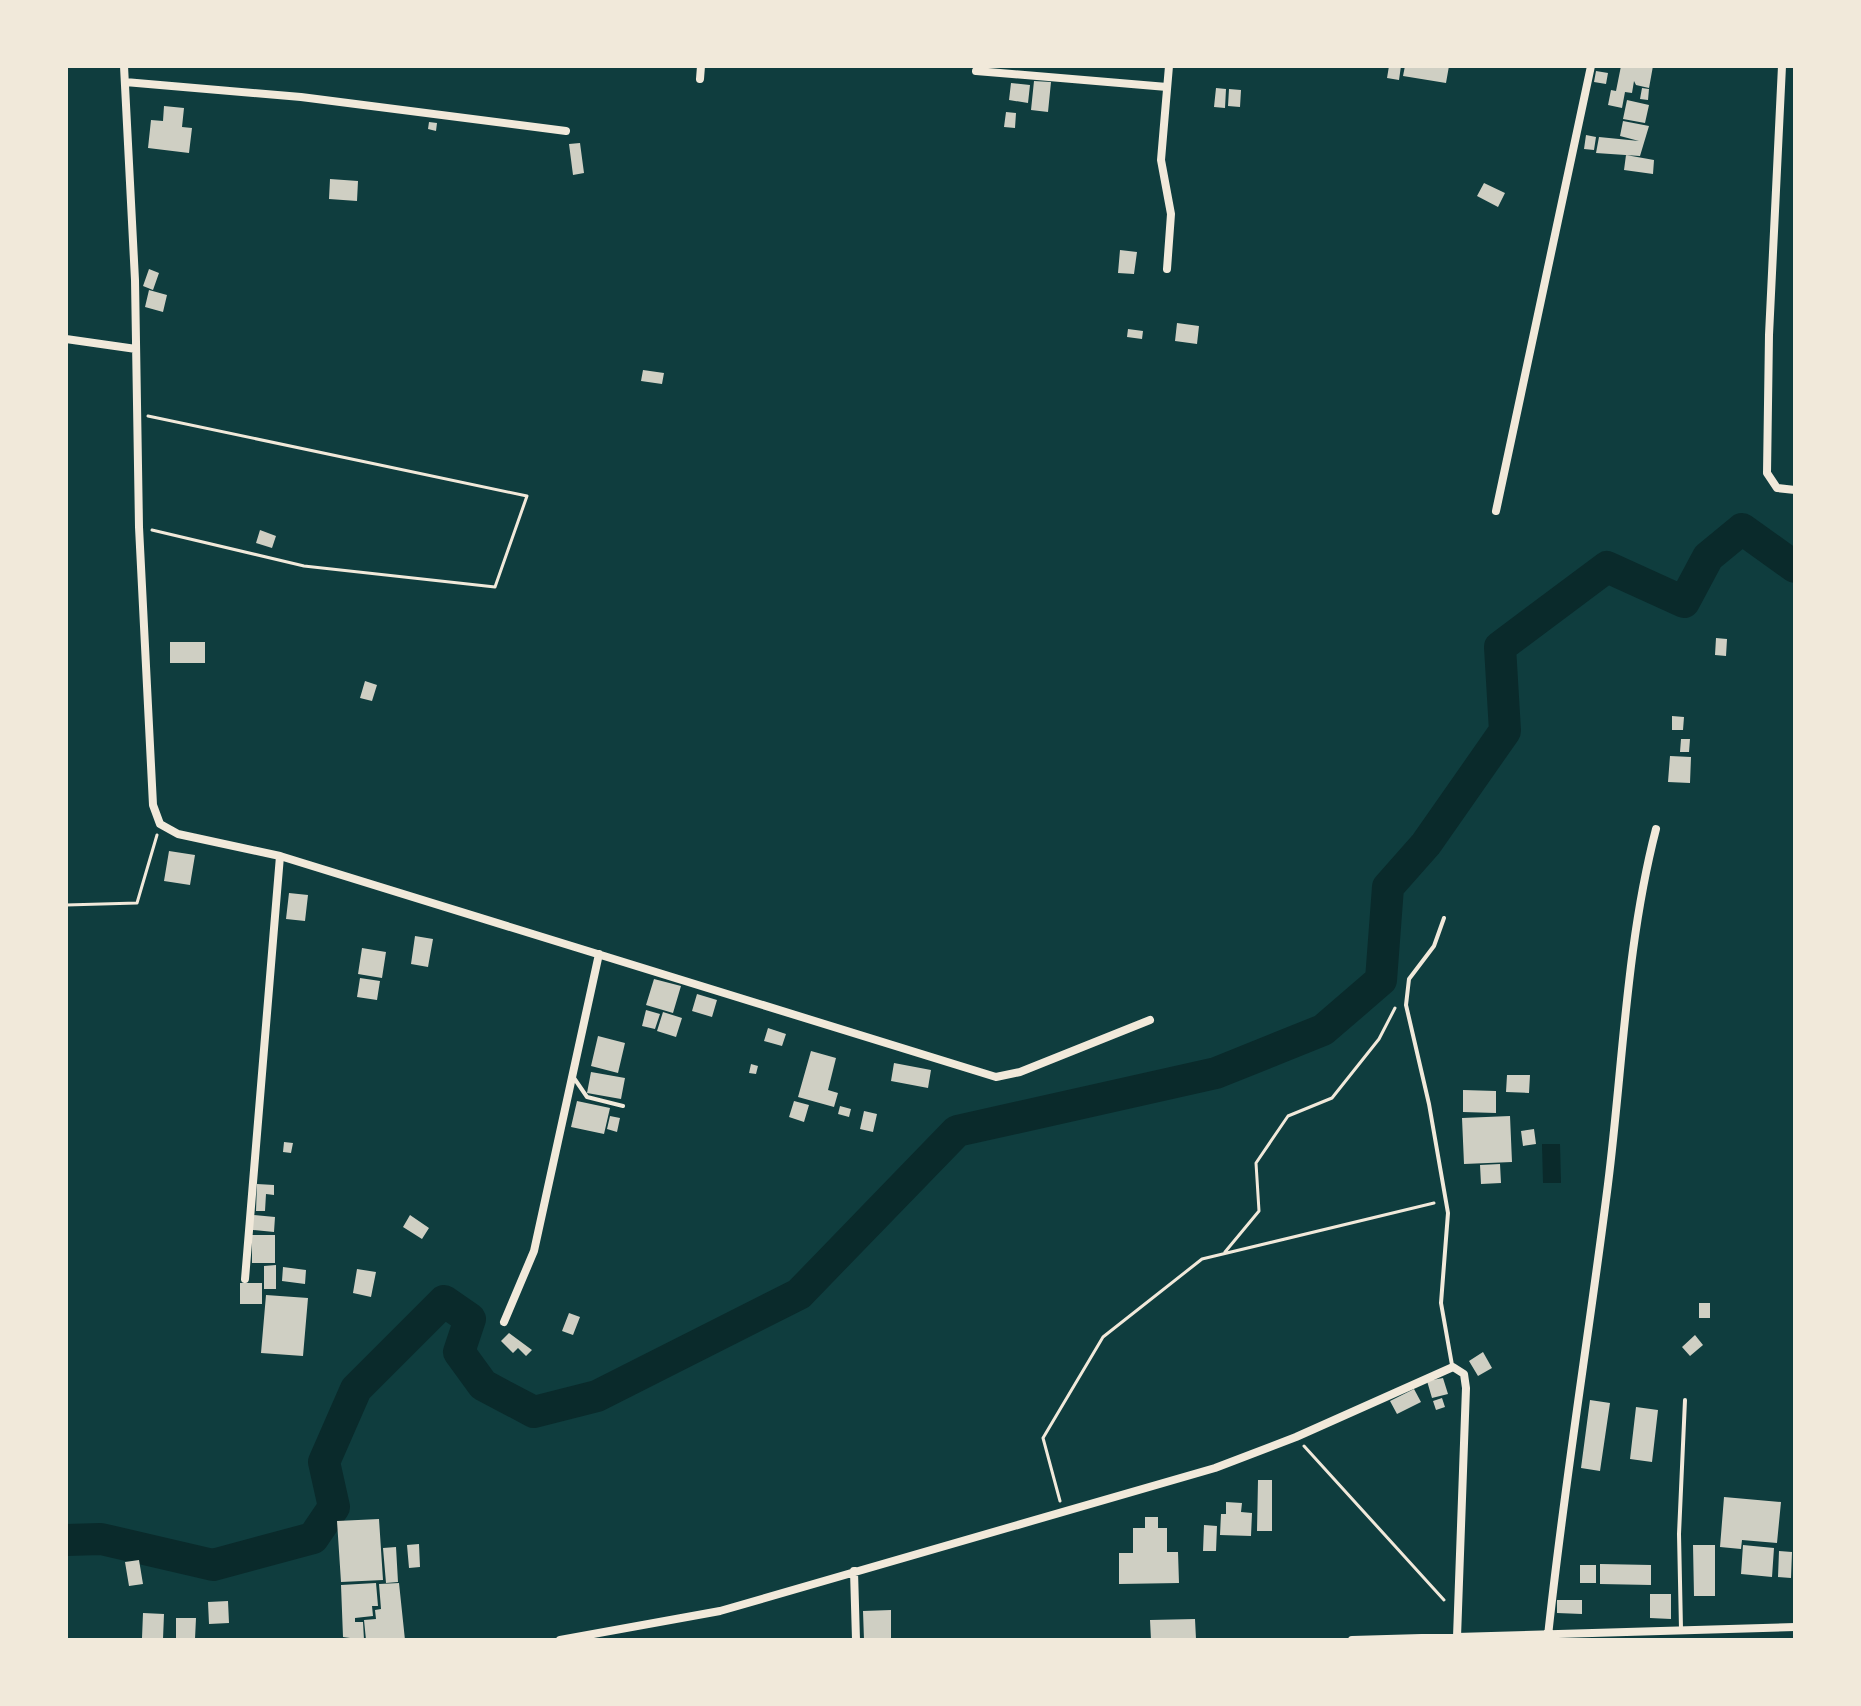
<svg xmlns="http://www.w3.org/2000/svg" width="1861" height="1706" font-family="Jost,sans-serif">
  <rect width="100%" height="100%" fill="#0f3d3e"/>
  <path fill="#0a2a2b" d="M1542,1144H1560L1561,1183H1543Z"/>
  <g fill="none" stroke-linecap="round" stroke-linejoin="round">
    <path stroke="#0a2a2b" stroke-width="32" d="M66,1540L101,1539L213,1565L313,1538L334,1507L324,1462L356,1389L444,1301L470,1319L459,1352L483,1385L534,1412L597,1396L799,1294L957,1131L1216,1073L1323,1030L1381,980L1388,887L1426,844L1505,731L1500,647L1607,567L1684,602L1708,557L1742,529L1795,567"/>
  </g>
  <path fill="#cfcfc3" d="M1389,66H1401L1399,80L1387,78Z
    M1405,66H1449L1446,83L1403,76Z
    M1621,66H1653L1649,88L1636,85L1634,81L1632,93L1625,92L1622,108L1608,105L1611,90L1616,91Z
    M1596,71L1608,73L1606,84L1594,82Z
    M1034,81L1051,82L1048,112L1031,110Z
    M1011,83L1030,85L1028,103L1009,100Z
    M1216,88L1226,89L1225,108L1214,107Z
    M1642,88L1649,89L1648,100L1640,99Z
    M1229,89L1241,90L1240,107L1228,106Z
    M1627,100L1649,105L1645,123L1623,119Z
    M164,106L184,108L182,127L192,128L189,153L148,148L151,120L163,121Z
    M1006,112L1016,113L1015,128L1004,127Z
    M1623,121L1649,126L1640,156L1596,153L1599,137L1639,141L1620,136Z
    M429,122L437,123L436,131L428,129Z
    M1586,135L1596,137L1594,150L1584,149Z
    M580,143L584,173L573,175L569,144Z
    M1626,155L1654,160L1653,174L1624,170Z
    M330,179L358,181L357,201L329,199Z
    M1484,183L1505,193L1498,207L1477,196Z
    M1120,250L1137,252L1134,274L1118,273Z
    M149,269L159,273L153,290L143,286Z
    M149,290L167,295L163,312L145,307Z
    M1177,323L1199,326L1197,344L1175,341Z
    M1128,329L1143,331L1142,339L1127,337Z
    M643,370L664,373L662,384L641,381Z
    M260,530L276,536L272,548L256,543Z
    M1716,638L1727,639L1726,656L1715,655Z
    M170,642H205V663H170Z
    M365,681L377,685L372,701L360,698Z
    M1672,716L1684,717L1683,730H1672Z
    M1681,739H1690L1689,752H1680Z
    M1670,756L1691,757L1690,783L1668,782Z
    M169,851L195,855L190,885L164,881Z
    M289,893L308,895L305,921L286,919Z
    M415,936L433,939L428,967L411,964Z
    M362,948L386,952L382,978L358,974Z
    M360,978L380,981L377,1000L357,997Z
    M654,979L681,986L673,1013L646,1005Z
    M697,994L717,1000L712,1017L692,1011Z
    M646,1010L660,1014L655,1029L642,1026Z
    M663,1012L682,1018L676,1037L657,1031Z
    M768,1028L786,1034L782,1046L764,1041Z
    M598,1036L625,1043L618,1073L591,1066Z
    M811,1051L836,1058L828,1090L838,1093L834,1107L798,1097Z
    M894,1063L931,1070L928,1088L891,1081Z
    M751,1064L758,1066L756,1074L749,1073Z
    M591,1072L625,1078L621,1099L587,1093Z
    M1507,1075H1530L1529,1093L1506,1092Z
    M1463,1090L1496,1091V1113L1463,1112Z
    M577,1101L610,1108L604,1134L571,1127Z
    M794,1101L809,1105L804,1122L789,1117Z
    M840,1106L851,1109L849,1117L838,1114Z
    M864,1111L877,1114L873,1132L860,1129Z
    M610,1116L620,1118L617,1132L607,1129Z
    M1510,1116L1512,1162L1464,1164L1462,1118Z
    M1534,1129L1536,1144L1523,1146L1521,1131Z
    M284,1142L293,1143L291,1153L283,1152Z
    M1500,1164L1501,1183L1481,1184L1480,1165Z
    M257,1184L274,1185V1195L266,1194L265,1211H256Z
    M253,1215L275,1217L274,1232L253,1230Z
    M410,1215L429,1228L422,1239L403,1227Z
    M252,1235H275V1263H252Z
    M276,1265V1289H264V1266Z
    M283,1267L306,1270L305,1284L282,1281Z
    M357,1269L376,1272L371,1297L353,1293Z
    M240,1283H262V1304H240Z
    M266,1295L308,1298L303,1356L261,1353Z
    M1699,1303H1710V1318H1699Z
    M569,1313L580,1317L573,1335L562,1331Z
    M509,1333L532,1350L526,1356L518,1348L513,1353L501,1341Z
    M1695,1335L1703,1345L1690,1356L1682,1347Z
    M1483,1352L1492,1368L1478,1376L1469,1361Z
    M1443,1378L1448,1394L1432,1398L1427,1381Z
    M1414,1389L1421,1402L1397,1414L1390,1401Z
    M1442,1398L1445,1407L1436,1410L1433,1401Z
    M1590,1400L1610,1403L1600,1471L1581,1468Z
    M1636,1407L1658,1410L1652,1462L1630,1459Z
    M1258,1480H1272V1531H1257Z
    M1724,1497L1781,1502L1777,1543L1742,1540L1741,1549L1720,1547Z
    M1226,1502L1242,1503L1241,1512L1252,1513L1251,1536L1220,1535L1221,1514H1226Z
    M1145,1517H1158V1528H1167V1552H1178L1179,1583L1119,1584V1553H1133V1528H1145Z
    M379,1519L383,1580L341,1582L337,1521Z
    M1204,1525L1217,1526L1216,1551H1203Z
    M419,1544L420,1567L409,1568L407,1545Z
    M1693,1545H1715V1596H1694Z
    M1743,1545L1774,1548L1772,1577L1741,1574Z
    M396,1547L398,1582L386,1583L383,1548Z
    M1779,1551L1792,1552L1791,1578L1778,1577Z
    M139,1560L143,1584L129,1586L125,1562Z
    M1600,1564L1651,1565V1585L1600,1584Z
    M1580,1565H1596V1583H1580Z
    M376,1583L378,1606H372L373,1616L355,1618V1622H363L364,1640L343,1637L341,1585Z
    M399,1583L405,1640H366L364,1620L376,1619L375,1610L381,1609L379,1584Z
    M1650,1594H1671V1619L1650,1618Z
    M1557,1600H1582V1614L1557,1613Z
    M228,1601L229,1623L209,1624L208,1602Z
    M891,1610V1640H864L863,1611Z
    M143,1613L164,1614L163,1639L142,1638Z
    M176,1618H196L195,1639H176Z
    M1195,1619L1196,1639L1151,1640L1150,1620Z"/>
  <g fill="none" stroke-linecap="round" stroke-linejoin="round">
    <path stroke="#f1e9da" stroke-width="3" d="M148,416L527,496L495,587L304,566L152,530
      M66,905L137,903L157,835
      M1225,1252L1259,1211L1256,1163L1288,1116L1332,1098L1379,1039L1395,1008
      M1304,1446L1444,1600
      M1060,1501L1043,1438L1103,1337L1202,1259L1434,1203"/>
    <path stroke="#f1e9da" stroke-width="4" d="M1444,918L1434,946L1409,979L1406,1005L1429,1104L1448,1213L1441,1303L1452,1365
      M574,1078L587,1097L623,1106
      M1681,1629L1679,1534L1685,1400"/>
    <path stroke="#f1e9da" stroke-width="8" d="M124,66L135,280L139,527L153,805L160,824L178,834L280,856L996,1077L1020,1072L1150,1020
      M1782,66L1769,335L1767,473L1777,488L1795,490
      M976,71L1167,87
      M700,79L701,66
      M125,82L301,97L566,131
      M1167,269L1171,214L1161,160L1169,66
      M66,339L136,349
      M1496,511L1591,66
      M245,1279L280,856
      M504,1322L534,1251L599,954
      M854,1571L856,1640
      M1548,1636C1564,1485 1589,1335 1608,1184C1623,1065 1626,945 1656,829
      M560,1640L720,1611L1215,1468L1296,1437L1453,1367L1464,1374L1466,1388L1457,1637
      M1352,1640L1795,1627"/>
  </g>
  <rect width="1861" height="1706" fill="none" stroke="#f1e9da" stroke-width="136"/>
</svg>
